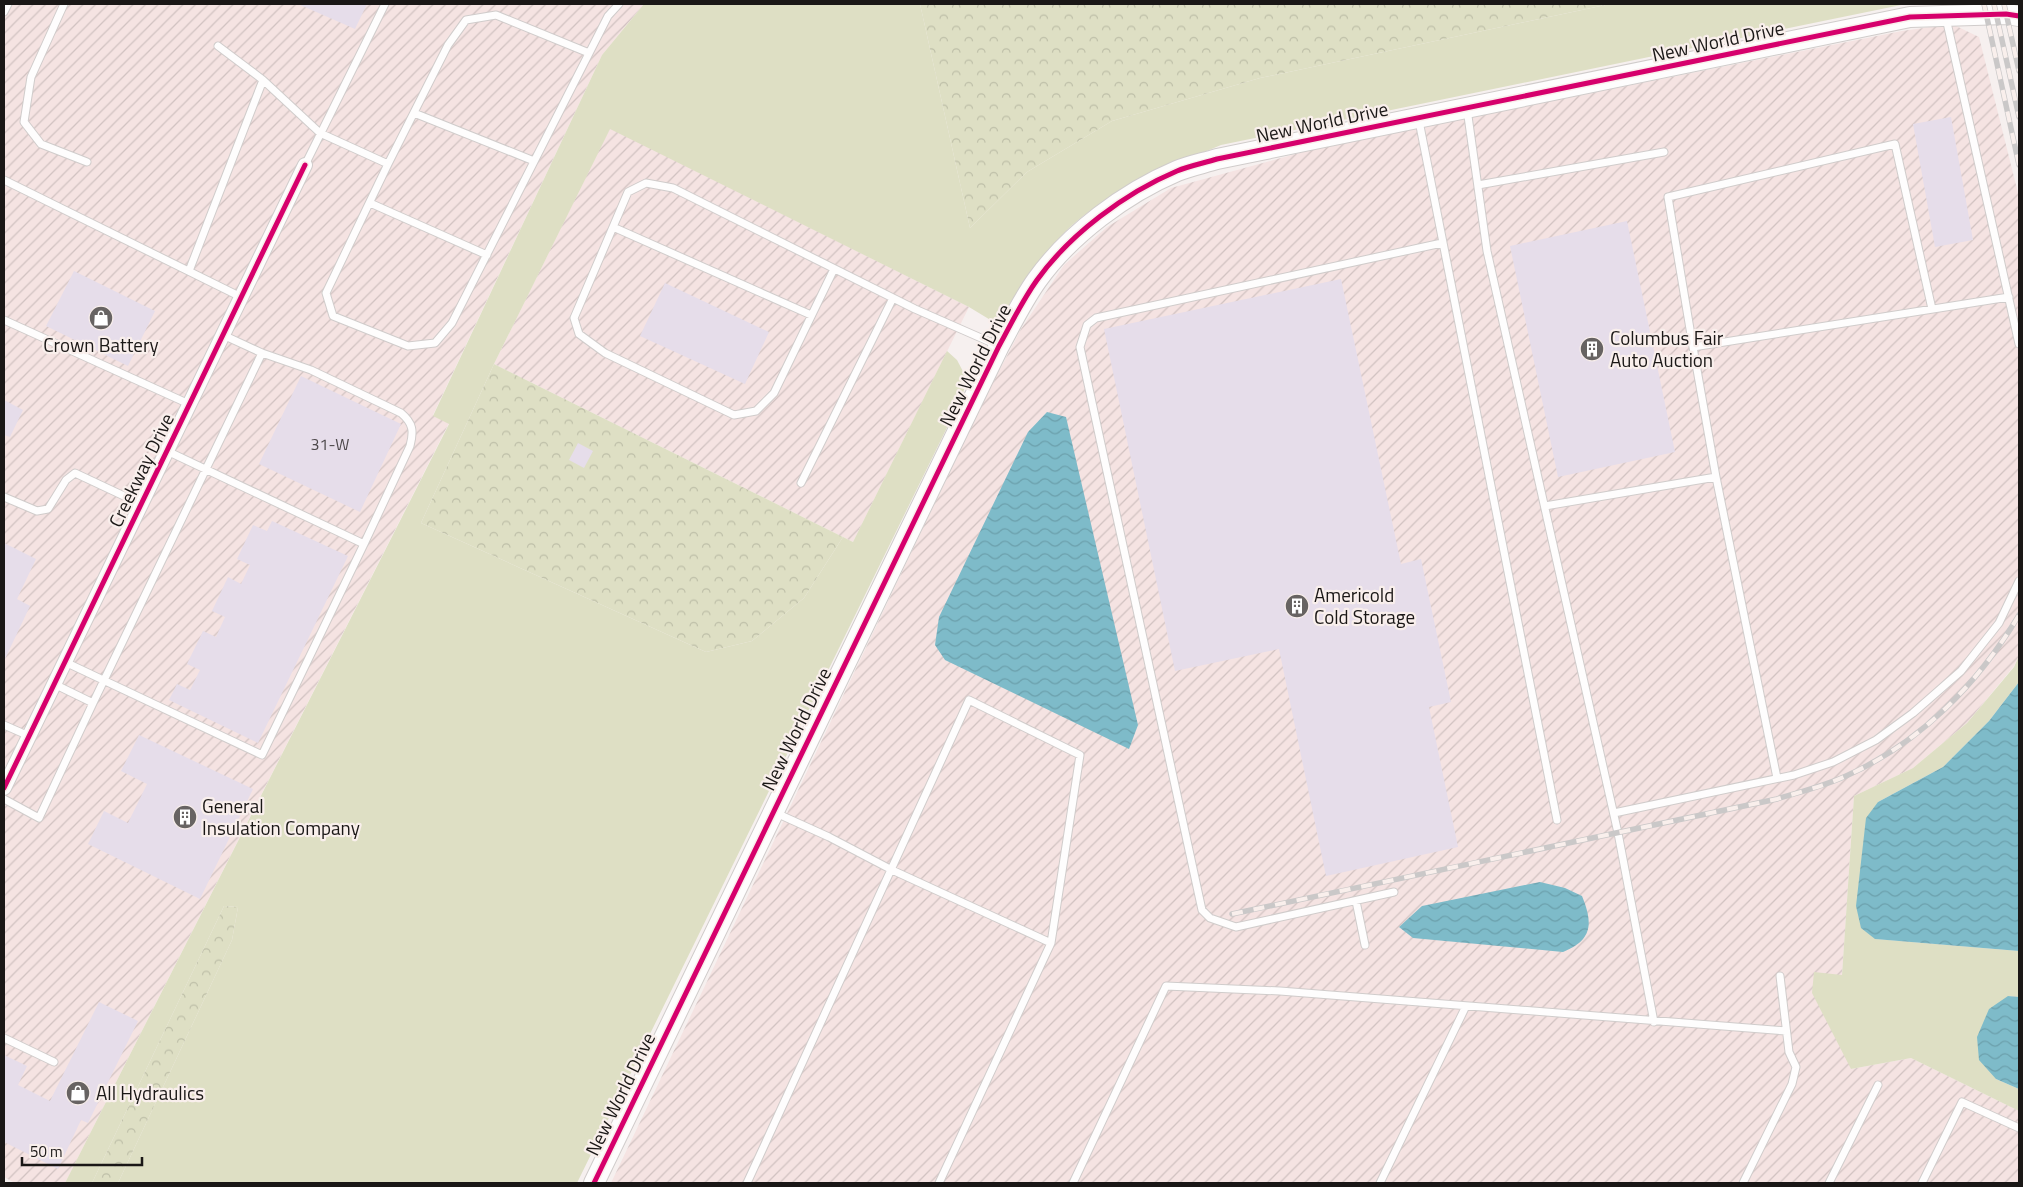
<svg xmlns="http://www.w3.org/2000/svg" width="2023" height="1187" font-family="'Titillium Web',sans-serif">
  <defs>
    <pattern id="industrial-furrows" width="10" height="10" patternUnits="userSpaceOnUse" patternTransform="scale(1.25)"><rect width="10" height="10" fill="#f5e3e2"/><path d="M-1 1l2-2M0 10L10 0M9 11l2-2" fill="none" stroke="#d1c2c1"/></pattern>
    <pattern id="forest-crowns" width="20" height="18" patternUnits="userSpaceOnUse" patternTransform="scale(1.25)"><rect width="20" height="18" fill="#dedfc4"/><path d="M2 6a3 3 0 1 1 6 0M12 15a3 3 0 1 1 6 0" fill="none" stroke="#bebfa8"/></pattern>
    <pattern id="water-waves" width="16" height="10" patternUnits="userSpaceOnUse" patternTransform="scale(1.25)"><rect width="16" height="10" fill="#7ebbc9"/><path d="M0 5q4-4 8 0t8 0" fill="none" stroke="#6ca0ac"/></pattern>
  </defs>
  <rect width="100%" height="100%" fill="#f6f0ef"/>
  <path fill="url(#industrial-furrows)" d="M4,4H644L602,55L433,415L449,423L65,1183H15L4,1177Z
    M1952,24L1979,37L2019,197V656L2014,666L1967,723L1913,768L1854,796L1842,975L1851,1069L1911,1058L2019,1111V1183H611L982,404L1021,329L1064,265L1107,227L1171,188L1321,147L1902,31Z
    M610,128L969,307L853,542L494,364Z"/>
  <path fill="#dedfc4" d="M644,4H920L970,228L1027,172L1112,121L1260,78L1610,4H1906L1221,145C1168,167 1106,191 1065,232C1037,259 1017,292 997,324L969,307L610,129L494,364L421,523L706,652L752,641L804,598L843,537L853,542L947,351L957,360L967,379L962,397L577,1183H118L232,940L238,907L224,906L92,1183H65L449,424L433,416L602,55Z
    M2019,656V682L1989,721L1943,767L1878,802L1876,939L2019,951V997L2008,996L1996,1079L2019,1089V1111L1911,1058L1851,1069L1812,993L1814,972L1842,975L1854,796L1913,768L1967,723L2014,667Z"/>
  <path fill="url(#forest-crowns)" d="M920,4H1610L1260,78L1112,121L1027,172L970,228Z
    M494,364L843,537L804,598L752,641L706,652L421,523Z
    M224,906L238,907L232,940L118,1183H92Z"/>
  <path fill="url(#water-waves)" d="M1047,412L1066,417L1138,725L1129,749L945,660L935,645L939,617L1028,432Z
    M2019,682V951L1875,939L1861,928L1856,906L1866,818L1878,802L1943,767L1989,721Z
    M1540,882L1565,888L1582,896C1593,923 1593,940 1563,952L1413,938L1399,927L1422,906Z
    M2008,996L2019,997V1089L1996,1079L1979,1060L1977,1037L1989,1009Z"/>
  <path fill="#e6ddea" d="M298,4H367L355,29Z
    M1951,117L1973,240L1935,247L1913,124Z
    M1627,221L1675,452L1558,477L1510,246Z
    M74,271L155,311L128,366L46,326Z
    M1341,279L1401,564L1421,559L1451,702L1429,707L1458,847L1326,876L1279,649L1175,671L1104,329Z
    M665,283L769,332L745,384L640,336Z
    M301,376L401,424L360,512L259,464Z
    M4,400L23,410L10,437L4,435Z
    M578,443L593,451L584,468L569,460Z
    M272,521L348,556L258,743L169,700L177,684L190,690L200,670L187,664L203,631L216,637L225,617L212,611L228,577L241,584L250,565L237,559L253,525L267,531Z
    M4,543L36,559L17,599L30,606L4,661Z
    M139,735L253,789L200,899L88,844L104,811L128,823L147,784L121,771Z
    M99,1002L138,1021L88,1123L81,1120L58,1169L4,1142V1055L27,1066L18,1085L50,1101Z"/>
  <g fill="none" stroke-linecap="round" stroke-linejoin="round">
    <g stroke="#d0cccb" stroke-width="9">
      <path id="lane" d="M64,4L31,77L24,122L41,144L87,162
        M4,12L8,4
        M1946,18L2019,344
        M263,80L320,133L388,164L326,293L333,316L408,346L435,343L452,323L608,16L619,4
        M1467,109L1487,251L1618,833L1654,1022
        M414,113L534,161
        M1419,121L1557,820
        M388,164L448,45L466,20L496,15L589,53
        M305,165L385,4
        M4,180L241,297
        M1478,185L1664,152
        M370,203L487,255
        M613,227L811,315
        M834,269L774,393L756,411L734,415L605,353L579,334L574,318L628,192L646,183L673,188L915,309L997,345
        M189,271L263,80L218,46
        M4,320L189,404
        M1693,347L1668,197L1895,144L1932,309
        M262,353L311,370L401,413C413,423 414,431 410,446L364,544
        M1716,477L1777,778
        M801,483L893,298
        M4,497L37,511L48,509L66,480L75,473L141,504
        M1545,506L1716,477L1693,347L2009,297
        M65,662L262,755L364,544L167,451
        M93,703L262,353L223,335
        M4,725L29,736
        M4,799L39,818L93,703L54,684
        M776,813L829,837L892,870L1051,943
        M1614,813L1794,775L1833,762L1876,740L1913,713L1961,671L1999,623L2019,581
        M1394,892L1236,927L1210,918L1202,910L1080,347L1087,325L1096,318L1442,243
        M1356,901L1365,945
        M4,1038L54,1062
        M747,1183L969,700L1080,755L1051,943L939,1183
        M1073,1183L1166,986L1280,991L1786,1031
        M1380,1183L1466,1006
        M1743,1183L1792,1084L1796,1067L1789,1052L1780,976
        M1829,1183L1878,1085
        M1922,1183L1962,1102L2019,1128"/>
    </g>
    <g stroke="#d0cccb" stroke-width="16">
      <path id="street" d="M4,788L305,165"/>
    </g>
    <g stroke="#d0cccb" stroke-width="22">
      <path id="secondary" d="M594,1183L999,346C1011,324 1022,301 1037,280C1070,234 1125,193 1177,171C1189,166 1204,163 1217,159L1910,17L2006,14L2019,16"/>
    </g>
    <use href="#lane" stroke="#fefdfd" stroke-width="7"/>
    <use href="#street" stroke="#fefdfd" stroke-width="14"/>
    <use href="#secondary" stroke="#fefdfd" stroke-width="20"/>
    <g stroke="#cac8c8" stroke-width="5.5">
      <path id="rail" d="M1984,4L2019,165
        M1994,4L2019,117
        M2004,4L2019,71
        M1232,914L1777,799C1800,792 1824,786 1846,776C1920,743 1978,684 2019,615"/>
    </g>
    <use href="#rail" stroke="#f9efec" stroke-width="4" stroke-dasharray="11" stroke-linecap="butt"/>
    <g stroke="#f9efec" stroke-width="8">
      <path id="cycleway" d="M4,788L305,165
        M594,1183L999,346C1011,324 1022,301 1037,280C1070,234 1125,193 1177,171C1189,166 1204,163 1217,159L1910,17L2006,14L2019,16"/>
    </g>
    <use href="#cycleway" stroke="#d6006c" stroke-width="5"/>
  </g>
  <defs>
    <g id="shop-disc" transform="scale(1.25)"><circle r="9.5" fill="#676362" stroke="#f9efec"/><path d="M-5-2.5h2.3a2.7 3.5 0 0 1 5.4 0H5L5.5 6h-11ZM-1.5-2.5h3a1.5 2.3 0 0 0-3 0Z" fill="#fff"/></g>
    <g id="building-disc" transform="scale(1.25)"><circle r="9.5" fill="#676362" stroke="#f9efec"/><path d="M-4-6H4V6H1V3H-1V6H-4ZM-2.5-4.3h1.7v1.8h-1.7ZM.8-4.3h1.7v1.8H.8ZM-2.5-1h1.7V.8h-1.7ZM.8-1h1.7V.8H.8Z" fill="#fff"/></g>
  </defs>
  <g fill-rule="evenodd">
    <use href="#shop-disc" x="101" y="318"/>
    <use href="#building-disc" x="1592" y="349"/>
    <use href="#building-disc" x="1297" y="606"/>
    <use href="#building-disc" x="185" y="817"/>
    <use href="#shop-disc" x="78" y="1093"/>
  </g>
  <g text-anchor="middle" stroke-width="4.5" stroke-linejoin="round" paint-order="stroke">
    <g font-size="16" fill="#4d484b">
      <text x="330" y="450">31-W</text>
    </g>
    <g font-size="19" fill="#1a1716" stroke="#f9efec">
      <text transform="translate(1718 41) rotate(-12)" y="7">New World Drive</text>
      <text transform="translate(1322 122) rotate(-12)" y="7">New World Drive</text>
      <text transform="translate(975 365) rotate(-63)" y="7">New World Drive</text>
      <text transform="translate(141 470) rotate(-64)" y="7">Creekway Drive</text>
      <text transform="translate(796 729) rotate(-64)" y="7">New World Drive</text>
      <text transform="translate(620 1094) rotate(-64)" y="7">New World Drive</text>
    </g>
    <g font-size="19" fill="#1a1716" stroke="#f9efec" text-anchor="start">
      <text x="1610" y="345">Columbus Fair<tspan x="1610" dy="22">Auto Auction</tspan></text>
      <text x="101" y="352" text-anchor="middle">Crown Battery</text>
      <text x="1314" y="602">Americold<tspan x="1314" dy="22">Cold Storage</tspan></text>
      <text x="202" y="813">General<tspan x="202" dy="22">Insulation Company</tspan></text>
      <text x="96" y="1100">All Hydraulics</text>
    </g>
  </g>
  <rect width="2023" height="1187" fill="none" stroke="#1a1716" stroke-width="10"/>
  <path d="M22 1157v8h120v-8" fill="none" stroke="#1a1716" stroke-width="2.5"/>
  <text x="30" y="1157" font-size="15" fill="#1a1716" stroke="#f9efec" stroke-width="4" paint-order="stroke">50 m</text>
</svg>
